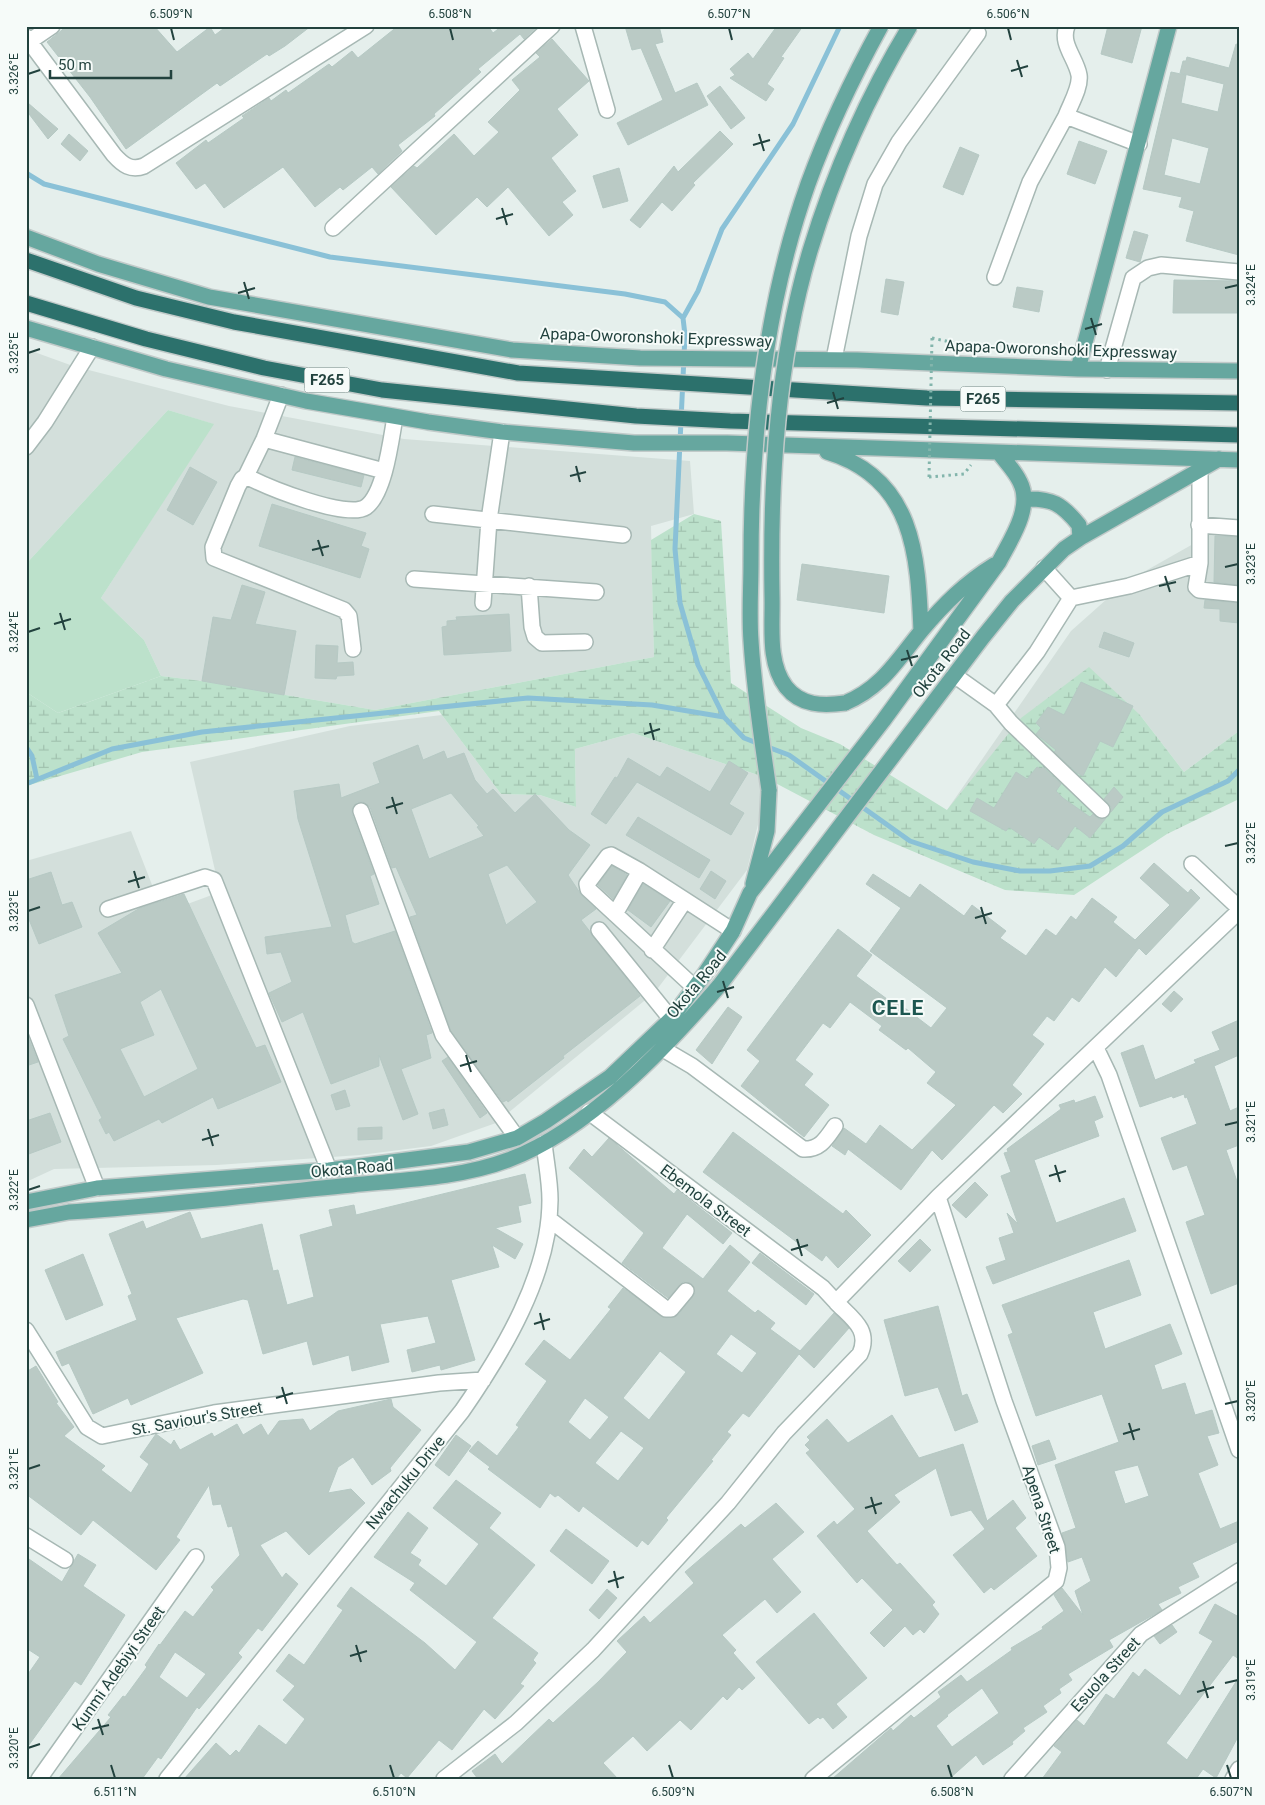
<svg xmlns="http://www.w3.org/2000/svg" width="1265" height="1805" font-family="Roboto,sans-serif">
  <defs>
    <pattern id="wetland-marsh" width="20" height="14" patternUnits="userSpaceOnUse" patternTransform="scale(1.25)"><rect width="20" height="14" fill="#bce1cb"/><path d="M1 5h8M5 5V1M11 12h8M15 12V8" fill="none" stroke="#a1c2af"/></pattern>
  </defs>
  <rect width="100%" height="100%" fill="#e5efec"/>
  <path fill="#d3dfdb" d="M26,349L73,366L229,406L404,439L690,461L694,514L651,526L654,657L375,710L202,681L161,676L144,640L101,598L213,424L168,410L26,564Z
    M1239,518V731L1184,772L1140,715L947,810L1071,631L1126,582Z
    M442,715L501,794L540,795L576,807L575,749L633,733L764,777L761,812L747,870L655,992L496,1123L431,1146L360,1155L217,1165L54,1169L26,1182V861L131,831L163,913L220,892L190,762L350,726Z"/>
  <path fill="#bce1cb" d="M168,410L214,424L101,598L144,640L161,676L58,713L26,692V564Z"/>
  <path fill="url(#wetland-marsh)" d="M694,514L721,521L731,683L801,728L840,744L947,810L1021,718L1089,667L1140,715L1184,772L1239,731V799L1167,834L1074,895L1005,890L874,835L764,777L633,733L575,749L576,807L540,795L501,794L439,711L142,752L26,786V692L58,713L161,676L202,681L375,710L654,657L651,540Z"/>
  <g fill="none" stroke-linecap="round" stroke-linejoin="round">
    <path stroke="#8ac1d7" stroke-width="5" d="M26,173L44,184L330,257L625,294L665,302L683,318L685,335L675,549L680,603L698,665L724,717L744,738L789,755L910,841L973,862L1020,871H1050L1090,866L1123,846L1162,812L1228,781L1239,770
      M683,318L698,291L722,229L793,124L840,26
      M26,747L32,756L37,779
      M26,784L112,749L202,732L528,698L652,705L724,717"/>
  </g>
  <path fill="#bacac5" stroke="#b6c9c4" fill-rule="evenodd" d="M67,26H154L177,52L210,27L215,35L227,26H311L285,46L269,56L267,54L220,86L217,83L126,149L90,97L47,42Z
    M398,26H488L493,33L502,26H538L524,39L520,34L478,69L481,72L434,114L435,116L398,145L402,151L378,174L372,167L343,190L340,187L315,207L283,167L224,208L205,183L196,189L176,163L206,140L208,143L244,118L242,116L269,98L271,101L286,90L288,93L329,64L332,67L352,51L358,58Z
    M625,26H659L663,42L655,44L675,93L697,83L708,105L628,145L617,123L663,100L641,48L632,50Z
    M777,26H803L781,57L784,58L767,84L774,89L766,101L730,78L735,75L730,69L748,53L753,59Z
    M1108,26H1142L1132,63L1101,54Z
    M552,39L589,81L557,109L578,135L551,158L576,191L562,202L573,215L549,236L508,187L487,207L477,197L436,235L391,187L414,166L417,168L454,134L474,156L499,132L488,122L520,90L512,80L540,57L536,53Z
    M1236,44L1239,45V255L1186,241L1194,211L1179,207L1182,197L1143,189L1171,72L1186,75L1181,103L1218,112L1224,84L1180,73L1183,61H1186L1187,57L1229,68ZM1172,138L1209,148L1200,184L1164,175Z
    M720,86L745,118L731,129L707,96Z
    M28,103L58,129L48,139L26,110Z
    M720,131L733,144L693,183L695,185L672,211L662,202L640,228L630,220L674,166L678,172Z
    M69,134L88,151L80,161L61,144Z
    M1079,141L1107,151L1095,184L1067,174Z
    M960,147L979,155L963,195L943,187Z
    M619,168L628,201L603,208L593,176Z
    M1134,231L1148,235L1140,262L1126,258Z
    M886,279L904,282L898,315L881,312Z
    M1174,280L1239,281V313H1173Z
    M1017,287L1043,291L1039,312L1013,307Z
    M295,457L364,475L361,487L292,470Z
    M190,467L217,482L193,525L167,510Z
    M272,504L366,533L361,546L369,549L360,578L259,546Z
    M1215,536L1239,537V585L1214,582Z
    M802,564L889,576L884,613L797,600Z
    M242,585L265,592L255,624L296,631L284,695L202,681L213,617L231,620Z
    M1205,600L1239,603V623L1220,621V609L1204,608Z
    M509,614L511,651L444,655L442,627L447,626V621L457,620L456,617Z
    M1104,632L1134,643L1129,657L1099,647Z
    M316,645L338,646L337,663L353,662L354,675L337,676L336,679L315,678Z
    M1081,682L1133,706L1113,747L1100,741L1083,776L1077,773L1054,752L1056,750L1036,734L1041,728L1036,723L1048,707L1064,715Z
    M418,745L423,760L444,751L447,759L464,753L475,780L487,794L493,789L515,813L535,794L569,830L590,845L568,875L582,896L596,909L581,920L640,996L563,1056L564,1058L508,1102L507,1100L503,1102L451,1031L410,917L417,915L396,867L392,868L370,807L363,802H357L352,809V814L374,874L370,876L379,904L345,915L352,942L355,944L395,931L432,1033L426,1035L431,1058L401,1069L418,1114L403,1120L379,1055V1066L331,1084L303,1012L282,1022L269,993L292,982L281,952L267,954L265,937L332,927L298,819L294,791L339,784L341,798L380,783L373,763ZM451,793L479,826L477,827L484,836L429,859L411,809ZM507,865L537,902L506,925L488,874Z
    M628,758L660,777L667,767L710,792L729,761L748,773L729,804L744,813L731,835L637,782L606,824L591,814L615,777L617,778Z
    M1037,767L1041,769L1043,767L1061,784L1056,791L1063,798L1090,817L1093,814L1099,819L1106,818L1090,838L1075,826L1058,850L1039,837L1034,844L1009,827L1006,831L970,811L977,798L994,808L1016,772L1027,779Z
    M1114,787L1123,797L1111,812V807L1104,799Z
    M638,817L710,860L699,878L626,835Z
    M1154,863L1188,893L1191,889L1200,898L1146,955L1139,948L1116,977L1105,967L1079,1002L1072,997L1054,1021L1047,1016L1032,1035L1044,1044L1012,1085L1022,1094L1003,1113L994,1105L942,1160L932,1150L901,1190L848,1149L845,1155L832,1146L844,1128L866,1144L880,1125L912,1150L956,1105L927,1083L936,1072L908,1048L906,1050L879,1030L882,1026L850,1002L830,1028L823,1023L795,1060L813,1074L804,1085L829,1105L804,1137L741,1086L760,1061L747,1050L838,929L872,955L856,976L891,1002L893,999L931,1028L947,1008L870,951L901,908L866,884L873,874L910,898L920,884L964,916L972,905L1006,931L1000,938L1026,956L1046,929L1056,936L1071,916L1076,920L1092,898L1117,917L1113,922L1135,940L1170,905L1140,878Z
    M612,866L627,875L613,899L598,885Z
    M711,871L726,881L715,899L700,889Z
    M51,872L62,905L72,902L82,927L39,944L26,912V880Z
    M643,884L670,901L651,927L628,910Z
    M184,894L256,1048L265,1045L281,1082L218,1109L213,1097L162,1123L159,1119L114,1141L109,1132L106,1134L99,1120L102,1118L63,1039L69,1036L55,995L122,973L98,933L140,908ZM161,989L198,1069L144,1097L120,1049L154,1035L140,1002Z
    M1174,991L1183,999L1171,1012L1162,1004Z
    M728,1007L742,1017L712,1064L696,1050Z
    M1239,1020V1055L1214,1066L1230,1111L1239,1107V1145L1226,1150L1239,1187V1283L1211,1294L1186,1222L1205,1215L1187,1165L1173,1170L1161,1138L1197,1124L1187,1097L1185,1098L1184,1094L1173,1098L1172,1096L1140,1107L1121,1053L1143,1045L1155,1080L1196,1063L1194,1060L1220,1050L1212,1032Z
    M26,1032L38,1062L26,1066Z
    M448,1057L487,1113L480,1118L442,1061Z
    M345,1090L350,1106L336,1110L331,1095Z
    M1095,1096L1103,1117L1094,1121L1099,1136L1034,1160L1056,1223L1124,1198L1136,1231L993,1284L986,1267L1006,1260L999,1238L1014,1233L1007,1213L1018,1224L1001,1176L1011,1172L1004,1153L1008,1152L1007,1149L1061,1109L1059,1105L1074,1100L1075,1103Z
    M444,1109L448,1125L433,1129L429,1113Z
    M50,1113L61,1142L26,1155V1121Z
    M382,1127V1139L358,1140V1128Z
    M733,1132L843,1214L846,1210L871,1235L838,1268L826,1255L822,1261L703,1172Z
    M609,1138L674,1194L677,1190L732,1233L723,1244L687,1214L662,1248L703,1279L730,1245L750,1262L727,1291L755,1313L758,1310L775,1323L770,1329L800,1351L834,1313L849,1328L814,1368L799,1354L749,1417L743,1413L727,1432L731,1435L711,1460L713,1461L666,1518L668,1520L648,1545L642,1540L637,1547L583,1506L579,1512L558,1495L555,1497L550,1493L540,1508L488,1469L490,1467L469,1451L478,1441L497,1456L519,1427L516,1425L547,1381L525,1364L544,1340L570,1360L611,1309L608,1307L623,1288L666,1318L678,1315L695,1293L692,1284L683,1282L668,1298L622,1263L644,1233L569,1168L584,1149L592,1157ZM731,1334L757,1353L742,1373L716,1354ZM660,1351L686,1372L649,1420L623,1398ZM585,1398L609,1417L590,1440L568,1422ZM621,1431L644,1448L618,1481L595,1463Z
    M525,1174L531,1203L518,1206L521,1222L495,1228L523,1244L515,1259L492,1245L499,1267L451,1280L475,1360L441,1370L440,1365L412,1372L407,1350L436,1343L428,1316L380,1324L389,1362L352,1371L349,1355L313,1365L307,1341L263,1354L248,1300L243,1299L176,1318L203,1373L131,1405L128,1398L93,1414L69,1363L62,1366L56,1352L137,1320L128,1296L132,1294L109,1234L143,1221L146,1229L190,1212L201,1239L262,1224L273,1271L278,1270L287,1305L314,1297L300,1235L333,1226L329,1210L354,1205L356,1215Z
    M975,1182L988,1195L966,1218L952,1205Z
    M920,1239L931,1250L910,1272L898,1261Z
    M760,1253L814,1294L806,1305L752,1263Z
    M83,1254L103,1305L66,1320L45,1270Z
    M1129,1260L1141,1295L1093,1312L1105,1349L1170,1324L1182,1354L1154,1365L1162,1390L1185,1383L1195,1415L1212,1410L1219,1433L1207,1436L1218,1465L1198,1473L1220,1529L1239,1521V1541L1192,1563L1199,1577L1178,1587L1181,1593L1158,1604L1162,1610L1109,1640L1113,1647L1068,1674L1072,1680L1059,1689L1061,1693L1043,1706L1047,1712L1023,1728L1025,1731L1012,1742L1013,1744L983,1765L976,1755L949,1779H832L891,1728L893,1731L911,1715L914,1718L941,1697L938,1692L961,1675L967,1682L1012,1650L1011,1648L1043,1629L1042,1627L1064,1611L1054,1595L1062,1588L1083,1615L1075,1591L1091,1581L1082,1557L1068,1562L1062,1533L1076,1528L1055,1465L1119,1442L1102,1394L1036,1416L1008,1335L1013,1333L1002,1305ZM1138,1465L1149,1496L1125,1504L1114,1471ZM982,1688L999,1713L952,1747L936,1726L948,1716L947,1715Z
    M938,1306L962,1396L967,1394L978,1422L955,1431L938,1387L905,1396L884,1320Z
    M36,1366L58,1402L56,1403L74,1427L64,1436L105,1466L101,1470L131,1493L149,1464L140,1457L156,1434L171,1445L174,1440L180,1450L212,1433L214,1437L237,1424L243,1435L261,1424L268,1436L279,1421L303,1419L310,1431L338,1411L391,1399L393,1407L421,1430L390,1468L391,1471L372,1485L353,1457L338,1467L328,1493L351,1489L365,1503L309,1555L286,1531L260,1545L282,1578L286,1573L298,1584L262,1631L258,1628L238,1653L242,1657L199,1709L197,1707L161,1759L158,1757L142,1779H58L111,1717L108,1715L123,1696L125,1697L147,1667L145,1665L159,1644L160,1645L185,1611L193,1617L214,1590L211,1587L240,1555L232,1526L228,1527L221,1504L213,1505L209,1485L176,1537L180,1540L156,1570L93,1520L81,1535L26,1494V1372ZM175,1652L206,1674L187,1698L159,1677Z
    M892,1415L919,1458L963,1444L987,1521L1013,1500L1026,1518L1015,1528L1037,1556L994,1590L991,1587L984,1593L953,1555L985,1529L971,1510L951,1516L936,1468L894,1495L900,1502L867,1531L897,1565L900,1563L935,1602L932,1605L939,1614L924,1633L920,1629L913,1635L905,1626L884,1647L870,1633L893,1610L862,1578L857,1583L817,1536L834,1521L837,1525L855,1509L806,1453L810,1450L805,1445L810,1440L807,1437L827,1419L848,1443Z
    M456,1435L471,1446L449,1476L435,1465Z
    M1049,1440L1056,1459L1038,1465L1032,1446Z
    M456,1480L501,1513L489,1528L535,1565L492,1618L538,1653L533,1660L536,1663L520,1684L524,1686L495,1719L484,1709L452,1750L439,1740L407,1778L401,1773L396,1779H184L216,1743L230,1756L236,1750L239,1753L259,1725L286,1745L305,1719L283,1700L295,1686L276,1671L289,1654L304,1665L343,1610L337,1606L351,1587L425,1643L455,1670L477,1642L410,1590L415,1583L374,1557L408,1512L428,1528L410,1553L421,1560L418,1565L446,1586L479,1544L433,1508Z
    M776,1503L804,1532L772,1559L801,1592L777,1613L765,1599L722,1635L736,1650L733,1653L755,1678L742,1690L739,1687L727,1700L723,1696L691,1730L680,1720L647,1751L633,1736L603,1763L618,1779H478L472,1771L495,1754L502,1764L549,1719L553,1723L598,1682L627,1652L617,1641L644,1616L650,1623L694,1583L685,1572L741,1524L745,1528Z
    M566,1529L609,1561L592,1584L550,1551Z
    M78,1554L96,1565L83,1586L125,1615L81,1685L75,1681L26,1749V1677L40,1657L26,1648V1557L62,1582Z
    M607,1589L617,1598L599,1619L589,1610Z
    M1215,1604L1239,1617V1659L1233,1655L1166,1743L1187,1760L1239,1677V1735L1216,1778L1203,1769L1196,1779H1042L1062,1752L1054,1746L1077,1720L1084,1726L1106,1694L1114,1699L1133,1672L1139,1677L1145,1669L1180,1696L1213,1641L1199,1633Z
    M814,1613L867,1678L836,1704L847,1717L833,1729L823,1717L820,1719L818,1717L809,1724L756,1662Z
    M1172,1625L1177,1632L1160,1644L1154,1636Z"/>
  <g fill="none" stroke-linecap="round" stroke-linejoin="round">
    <g stroke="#a7b8b4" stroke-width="18">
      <path id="minor" d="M583,26L607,110
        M1067,26C1060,44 1076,58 1079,75C1081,87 1070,105 1066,116L1139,144
        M26,37L114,155C123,165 131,171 144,166L366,26
        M30,41L52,26
        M333,228L552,26
        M995,277L1030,182L1066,116
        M834,359L859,236L875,184L899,142L978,33
        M1107,370L1133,278L1148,268L1161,265L1239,272
        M281,395L264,439L246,476C267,487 347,520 366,507C385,493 391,439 395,417
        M264,439L384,471
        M26,447L45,422L92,347
        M1200,472V563L1196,587L1199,590L1239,594
        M246,476L242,479L238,486L213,547L214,558L344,610L349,616L353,649
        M433,514L623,535
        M1199,525L1239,528
        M1044,568L1071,598
        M414,579L596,592
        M529,586L532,627L535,637L542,643L585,642
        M483,603L489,520L502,432
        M954,675L996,705L1037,652L1071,598L1129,586L1200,563
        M996,705L1011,723L1102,810
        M361,811L443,1035L517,1138
        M1192,864L1239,908
        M108,909L205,877L214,880L329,1170
        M615,914L640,871
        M599,930L671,1019
        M652,950L685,900
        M694,987L588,889L587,884L608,856L611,855L640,871L733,931
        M26,1005L97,1188
        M1096,1048L1109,1075L1239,1450
        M663,1049L692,1066L803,1149C820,1150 826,1139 835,1126
        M589,1112L823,1288L836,1302L938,1197L1239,911
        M549,1219L666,1309H671L686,1291
        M26,1330L87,1427L102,1436L214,1413L439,1383L483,1380
        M26,1536L65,1560
        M39,1779L196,1557
        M167,1779L462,1411C503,1352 550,1274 550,1200C550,1181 546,1162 544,1143
        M444,1779L516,1723L593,1650L728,1503L784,1433L860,1354C871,1329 851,1318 836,1302
        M813,1779L1056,1581L1059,1568L1057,1547L1004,1401L938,1197
        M1012,1779L1141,1634L1239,1571
        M1233,1779L1239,1769"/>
    </g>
    <g stroke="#c1cac9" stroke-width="18">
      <path id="major" d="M26,237L98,264L209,297L512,350L640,358L857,360L1078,369L1239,371
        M26,328L166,369L306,401L428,422L502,432L634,443H727L1239,460
        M1078,369L1169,26
        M827,452C914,478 918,555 921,631
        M1025,499C1052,498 1062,504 1079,525L1080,538
        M845,703C882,688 898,659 922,630C944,604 965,583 994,565
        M753,884L767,831L769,790
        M26,1202L97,1188L329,1170L469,1152L517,1138L546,1121L610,1077L671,1019L704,975L733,931L750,893L883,721L999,562C1011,539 1033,507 1020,482C1015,471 1006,462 999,453
        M26,1220L69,1212C164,1206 258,1194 352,1185C401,1180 461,1178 508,1160C587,1131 665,1049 719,986L983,637L1012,601L1064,549L1080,538L1219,459"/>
    </g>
    <g stroke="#c1cac9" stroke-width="18">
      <path id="highway" d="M26,260L136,298L234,322L518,373L927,398L1239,403
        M26,303L146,339L264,368L382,390L636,416L730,421L1239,435"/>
    </g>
    <path stroke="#83b5ac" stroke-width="3" stroke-dasharray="2.5 4" stroke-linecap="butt" d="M932,338L973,347L976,351
      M929,477L964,474L971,465"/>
    <use href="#minor" stroke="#fff" stroke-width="15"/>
    <use href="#major" stroke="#66a79f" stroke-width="15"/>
    <use href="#highway" stroke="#2c716c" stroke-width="15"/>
    <g stroke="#c1cac9" stroke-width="18" stroke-linecap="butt">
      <path id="major-bridge" d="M845,703C823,706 801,706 786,687C767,662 773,625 772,595C770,480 777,361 810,251C834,172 867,97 910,26
        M769,790C762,741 754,691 751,641C749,615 751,588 751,562C751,434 765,305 808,184C828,129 853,77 881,26"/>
    </g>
    <path stroke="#83b5ac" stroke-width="3" stroke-dasharray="2.5 4" stroke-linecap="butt" d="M929,477L932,338"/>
    <use href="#major-bridge" stroke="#66a79f" stroke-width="15"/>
  </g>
  <path fill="none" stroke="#22423e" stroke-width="2" d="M171,28L174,40M450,28L453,40M729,28L732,40M1008,28L1011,40M1017,60L1022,77M1011,71L1028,66M28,74L40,70M759,134L764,151M753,145L770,140M502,208L507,225M496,219L513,214M244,282L249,299M1225,288L1238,285M238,293L255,288M1091,318L1096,335M1085,329L1102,324M28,353L40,349M833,392L838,409M827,403L844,398M576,466L580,482M570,476L586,472M318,540L323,556M312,550L329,546M1225,567L1238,564M1165,576L1170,592M1159,586L1176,582M60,613L65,630M54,624L71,619M28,632L40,628M907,650L912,666M901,660L918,656M650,723L654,740M644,734L660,729M392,797L397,814M386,808L403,803M1225,846L1238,843M134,871L139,888M128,882L145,877M981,907L986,924M28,911L40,907M975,918L992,913M723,981L728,998M717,992L734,987M466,1055L471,1072M460,1066L477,1061M1225,1125L1238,1122M208,1129L213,1146M202,1140L219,1135M1055,1165L1060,1182M1049,1176L1066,1171M28,1190L40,1186M797,1239L802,1256M791,1250L808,1245M540,1313L544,1330M534,1324L550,1319M282,1387L287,1404M276,1398L293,1393M1225,1404L1238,1401M1129,1423L1134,1440M1123,1434L1140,1429M28,1469L40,1465M871,1497L876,1514M865,1508L882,1503M614,1571L618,1588M608,1582L624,1577M356,1645L361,1662M350,1656L367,1651M1203,1681L1208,1698M1225,1683L1238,1680M1197,1692L1214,1687M98,1719L103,1735M92,1729L109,1725M28,1748L40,1744M111,1765L115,1778M390,1765L394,1778M669,1765L673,1778M948,1765L952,1778M1227,1765L1231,1778"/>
  <g text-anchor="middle" stroke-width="4" stroke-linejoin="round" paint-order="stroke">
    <g fill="#f6fbf9" stroke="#627a76" stroke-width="1">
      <rect x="304.5" y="367.5" width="45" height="25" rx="4"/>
      <rect x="960.5" y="386.5" width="45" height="25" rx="4"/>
    </g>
    <g font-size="15" font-weight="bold" fill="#22423e">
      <text x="327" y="385">F265</text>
      <text x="983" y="404">F265</text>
    </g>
    <g font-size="16" fill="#22423e" stroke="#f6fbf9">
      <text transform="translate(656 337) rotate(2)" y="6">Apapa-Oworonshoki Expressway</text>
      <text transform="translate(1061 349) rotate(2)" y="6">Apapa-Oworonshoki Expressway</text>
      <text transform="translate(941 663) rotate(-52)" y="6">Okota Road</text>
      <text transform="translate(696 984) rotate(-50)" y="6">Okota Road</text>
      <text transform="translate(352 1168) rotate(-5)" y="6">Okota Road</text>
      <text transform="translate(706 1200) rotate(37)" y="6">Ebemola Street</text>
      <text transform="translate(197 1418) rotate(-10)" y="6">St. Saviour's Street</text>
      <text transform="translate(405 1482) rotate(-51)" y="6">Nwachuku Drive</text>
      <text transform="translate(1042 1509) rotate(72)" y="6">Apena Street</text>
      <text transform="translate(118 1668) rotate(-55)" y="6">Kunmi Adebiyi Street</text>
      <text transform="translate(1105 1674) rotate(-48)" y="6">Esuola Street</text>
    </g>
    <g font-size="21" font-weight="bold" letter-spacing="1" fill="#1c5650" stroke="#f6fbf9">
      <text x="898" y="1015">CELE</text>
    </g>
  </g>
  <rect width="1265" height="1805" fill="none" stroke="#f6fbf9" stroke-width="55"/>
  <path d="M50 70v8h121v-8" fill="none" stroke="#22423e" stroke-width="2.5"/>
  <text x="58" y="70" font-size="15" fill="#22423e" stroke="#f6fbf9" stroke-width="4" paint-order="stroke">50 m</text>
  <rect x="28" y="28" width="1210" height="1750" fill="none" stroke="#22423e" stroke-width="2"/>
  <g font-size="12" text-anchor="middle" fill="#22423e">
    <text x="171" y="18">6.509°N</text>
    <text x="450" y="18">6.508°N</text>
    <text x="729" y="18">6.507°N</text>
    <text x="1008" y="18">6.506°N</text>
    <text transform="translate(14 74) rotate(-90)" y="4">3.326°E</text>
    <text transform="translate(1251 285) rotate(-90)" y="4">3.324°E</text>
    <text transform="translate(14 353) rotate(-90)" y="4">3.325°E</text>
    <text transform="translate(1251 564) rotate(-90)" y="4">3.323°E</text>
    <text transform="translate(14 632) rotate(-90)" y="4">3.324°E</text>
    <text transform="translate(1251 843) rotate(-90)" y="4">3.322°E</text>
    <text transform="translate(14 911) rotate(-90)" y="4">3.323°E</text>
    <text transform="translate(1251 1122) rotate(-90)" y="4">3.321°E</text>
    <text transform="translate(14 1190) rotate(-90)" y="4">3.322°E</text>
    <text transform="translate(1251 1401) rotate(-90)" y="4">3.320°E</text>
    <text transform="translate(14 1469) rotate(-90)" y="4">3.321°E</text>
    <text transform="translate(1251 1680) rotate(-90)" y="4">3.319°E</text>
    <text transform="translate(14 1748) rotate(-90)" y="4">3.320°E</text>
    <text x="115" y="1796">6.511°N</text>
    <text x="394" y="1796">6.510°N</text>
    <text x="673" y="1796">6.509°N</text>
    <text x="952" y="1796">6.508°N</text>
    <text x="1231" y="1796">6.507°N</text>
  </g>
</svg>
